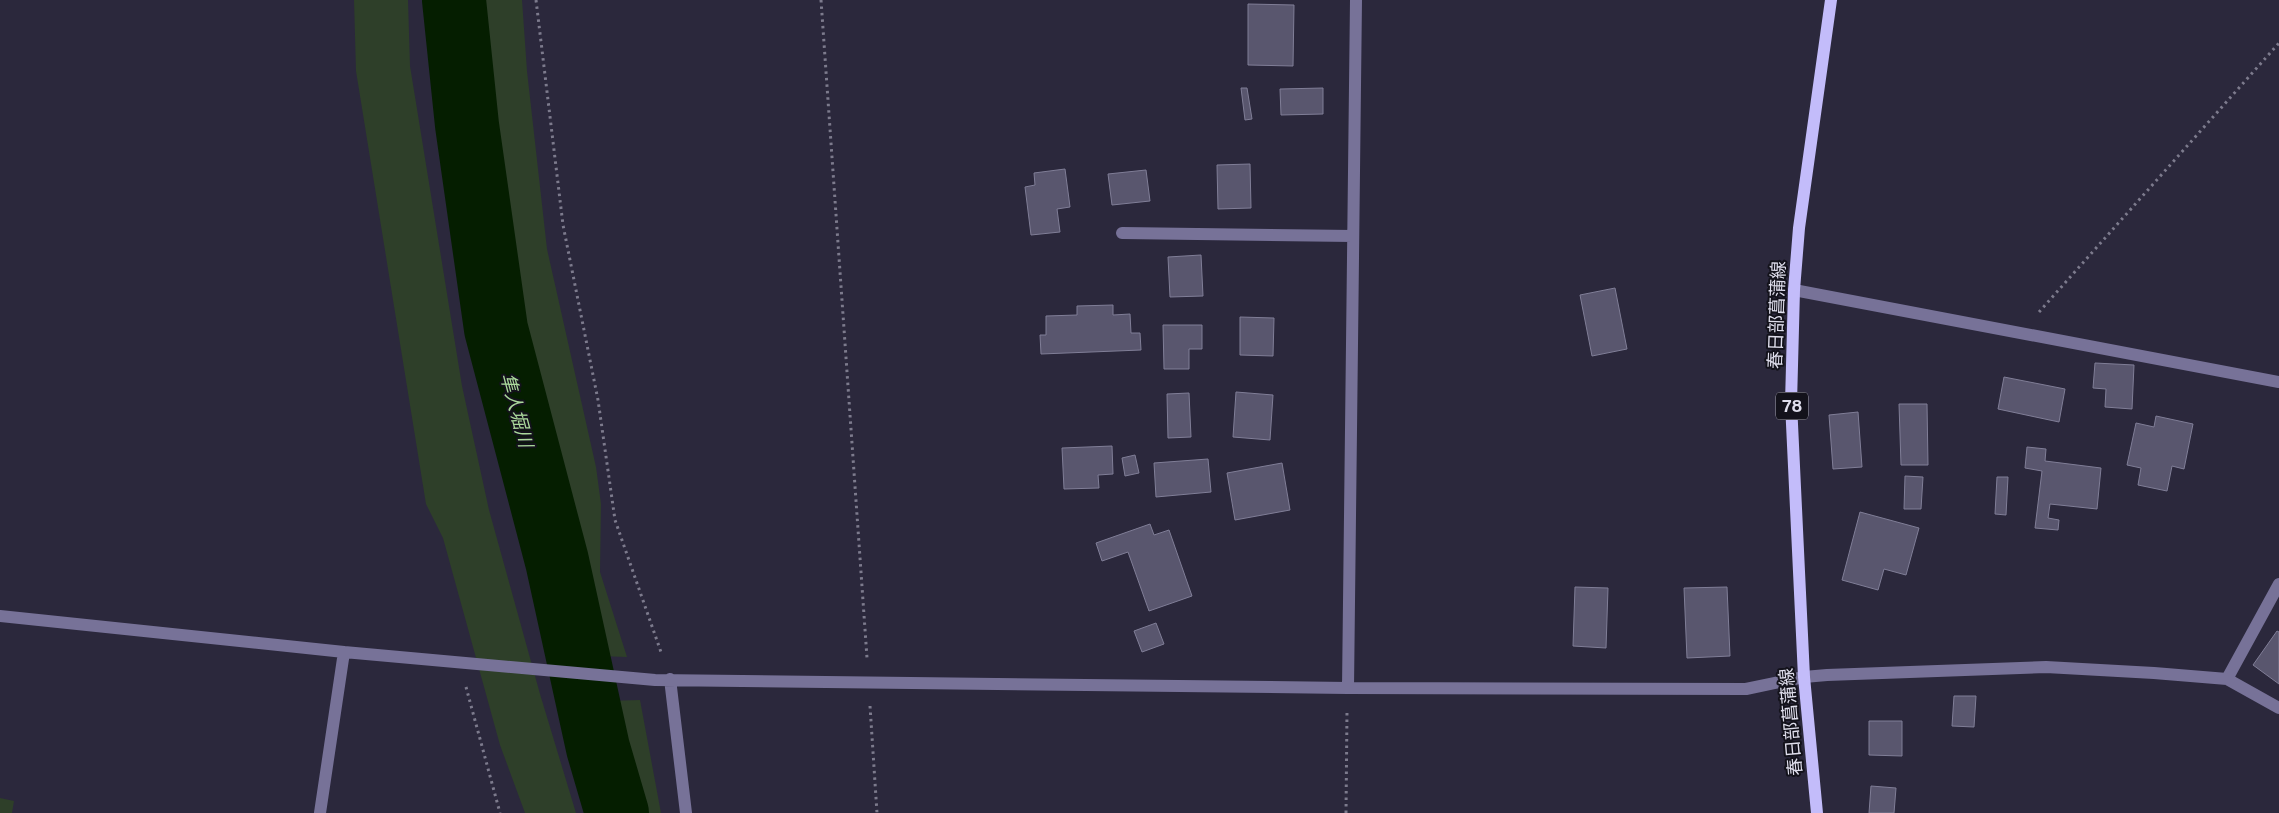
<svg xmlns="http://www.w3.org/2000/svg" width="2279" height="813" font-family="'Public Sans','Noto Sans JP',sans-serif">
  <rect width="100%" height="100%" fill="#2b283c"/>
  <path fill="#2e3f29" d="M354,0H408L410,66L462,386L489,510L540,694L576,813H525L500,745L443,538L426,504L356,71Z
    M479,0H522L527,71L547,249L596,467L601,504L600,572L627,657L600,656L527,354L486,81Z
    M640,700L661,813H634L607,701Z
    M0,798L14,801L12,813H0Z"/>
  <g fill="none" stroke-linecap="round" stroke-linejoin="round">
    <path stroke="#051e00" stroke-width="64" d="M454,0L467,125L496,329L557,561L598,748L617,813"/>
  </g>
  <path fill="#59566e" stroke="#807e97" d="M1248,4L1294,5L1293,66L1248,65Z
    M1241,88H1247L1252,119L1245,120Z
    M1323,88V114L1281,115L1280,89Z
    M1250,164L1251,208L1218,209L1217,165Z
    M1065,169L1070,207L1057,209L1060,232L1031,235L1025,187L1035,185L1034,173Z
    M1146,170L1150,201L1112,205L1108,174Z
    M1201,255L1203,296L1170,297L1168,257Z
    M1615,288L1627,349L1592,356L1580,295Z
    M1113,305V315L1130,314L1131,333H1140L1141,350L1041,354L1040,335H1046V316L1077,315V306Z
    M1240,317L1274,318L1273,356L1240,355Z
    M1163,325H1202V349H1189V369H1164Z
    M2095,363L2134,365L2132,409L2105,407L2106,389L2093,388Z
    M2004,377L2065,389L2059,422L1998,409Z
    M1236,392L1273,395L1270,440L1233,437Z
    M1189,393L1191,437L1168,438L1167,394Z
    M1899,404H1927L1928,465H1901Z
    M1858,412L1862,467L1833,469L1829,415Z
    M2156,416L2193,424L2184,469L2172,466L2167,491L2138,485L2141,468L2127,465L2136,423L2154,427Z
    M1112,446L1113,474L1098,475L1099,488L1064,489L1062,448Z
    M2027,447L2046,449L2045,461L2101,468L2097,509L2050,504L2048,518L2059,520L2058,530L2035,528L2042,471L2025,468Z
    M1135,455L1139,473L1125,476L1122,458Z
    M1208,459L1211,492L1156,497L1154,463Z
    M1282,463L1290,510L1235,520L1227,473Z
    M1905,476L1923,477L1921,509H1904Z
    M1997,477H2008L2006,515L1995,514Z
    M1860,512L1919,528L1906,575L1884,569L1878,590L1842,580Z
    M1150,524L1154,535L1169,530L1192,596L1149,611L1128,552L1102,561L1096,543Z
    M1575,587L1608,588L1606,648L1573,646Z
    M1727,587L1730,656L1687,658L1684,588Z
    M1156,623L1164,644L1142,652L1134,631Z
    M2277,631L2279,632V684L2253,665Z
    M1954,696H1976L1974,727L1952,726Z
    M1869,721H1902V756L1869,755Z
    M1871,786L1896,788L1894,813H1869Z"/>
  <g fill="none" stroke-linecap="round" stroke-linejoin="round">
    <path stroke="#7d7b8d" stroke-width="3" stroke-dasharray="2.5 4" stroke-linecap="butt" d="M536,0L563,225L598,400L615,520L662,655
      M821,0L867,658
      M2039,312L2279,43
      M466,687L500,813
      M870,706L877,813
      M1346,813L1347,711"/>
    <path stroke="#777298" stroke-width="12" d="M1122,233L1353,236
      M1794,290L2279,382
      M0,616L344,652L655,680L1348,688L1746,689L1804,677L1827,675L2046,667L2154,673L2227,679L2279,708
      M670,679L686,813
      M2227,679L2279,584
      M1348,688L1356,0
      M320,813L344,652"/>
    <path stroke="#c3bcfa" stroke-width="12" d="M1817,813L1804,677L1791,403L1794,290L1799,228L1831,0"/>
  </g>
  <g text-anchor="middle" stroke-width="4" stroke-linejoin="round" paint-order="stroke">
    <rect fill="#13121b" stroke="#a2a1ad" stroke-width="1" x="1776" y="392.5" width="32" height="27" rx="4"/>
    <g font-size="16" font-weight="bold" fill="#dfdeec">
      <text x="1792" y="412">78</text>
    </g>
    <g font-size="18" fill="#dfdeec" stroke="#13121b">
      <text transform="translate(1777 315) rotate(-88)" y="6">春日部菖蒲線</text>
      <text transform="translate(1791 722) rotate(-95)" y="6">春日部菖蒲線</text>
    </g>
    <g font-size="19" font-style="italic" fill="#abd99c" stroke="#13121b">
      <text transform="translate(517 410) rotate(75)" y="7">隼人堀川</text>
    </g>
  </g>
</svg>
